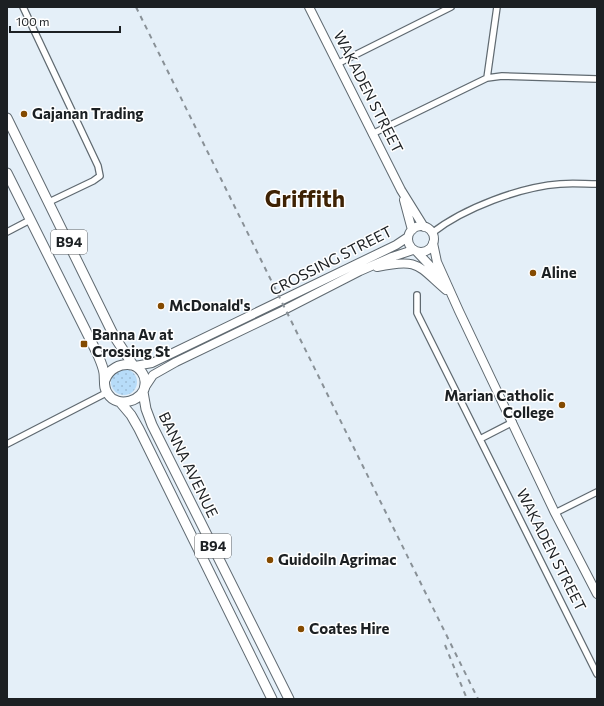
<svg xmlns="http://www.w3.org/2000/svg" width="604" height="706" font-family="Commissioner,sans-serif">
  <defs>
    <pattern id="grass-dots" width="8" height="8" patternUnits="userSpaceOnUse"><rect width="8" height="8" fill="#b7dcf9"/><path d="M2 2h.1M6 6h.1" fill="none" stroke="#9dbcd5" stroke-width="1.8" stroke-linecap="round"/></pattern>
  </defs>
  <rect width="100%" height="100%" fill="#e4eff8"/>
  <path fill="url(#grass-dots)" d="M111 382a13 13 0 1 1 26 0a13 13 0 1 1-26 0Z"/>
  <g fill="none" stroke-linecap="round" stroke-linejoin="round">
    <g stroke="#606a71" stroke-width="8">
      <path id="street" d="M23,7L98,166L100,176L93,181L49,202
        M337,64L451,7
        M487,78L497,7
        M372,134L487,78L502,76L597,79
        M7,232L30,220
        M432,233C464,208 520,187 560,184C572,183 585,184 597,184
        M417,295V313L597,674
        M480,439L513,422
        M7,444L106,393
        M555,513L597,492"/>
    </g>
    <g stroke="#606a71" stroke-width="10">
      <path id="secondary" d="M309,7L401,190L424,227
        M404,200L412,230
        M408 239a13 13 0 1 1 26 0a13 13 0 1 1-26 0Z
        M433,243L437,262L459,311L555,513L597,594
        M417,252L433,269L443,285
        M377,267C419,258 417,265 446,290
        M135,366L152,363L396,245L408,237
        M145,387L153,375L176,362L282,311L360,271L392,257L413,250"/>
    </g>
    <g stroke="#606a71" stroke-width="11">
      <path id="primary" d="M7,118L114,336L133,365
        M7,173L97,353C100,360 103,366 104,373C105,381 103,388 108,394C117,409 145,401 145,384C146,376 140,367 132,365C120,363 109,369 105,380
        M143,392L146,409L152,425L289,699
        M120,402L131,415L139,429L272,699"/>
    </g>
    <use href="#street" stroke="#fff" stroke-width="5.5"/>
    <use href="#secondary" stroke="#fff" stroke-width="8"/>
    <use href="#primary" stroke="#fff" stroke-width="9"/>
    <path stroke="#899197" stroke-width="2" stroke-dasharray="5 5" stroke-linecap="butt" d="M136,7L478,699
      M445,645L467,699"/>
  </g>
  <g fill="#844a00" stroke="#fff" stroke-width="1.5">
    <circle cx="24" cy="114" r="4"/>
    <circle cx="533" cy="273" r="4"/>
    <circle cx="161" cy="306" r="4"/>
    <rect x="80" y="340" width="8" height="8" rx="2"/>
    <circle cx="562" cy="405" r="4"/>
    <circle cx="270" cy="560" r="4"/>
    <circle cx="301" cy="629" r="4"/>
  </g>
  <g text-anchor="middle" stroke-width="3" stroke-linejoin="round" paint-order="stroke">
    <g fill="#fff" stroke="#606365" stroke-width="1">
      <rect x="51" y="230" width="36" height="24" rx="3"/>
      <rect x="195" y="534" width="36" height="24" rx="3"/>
    </g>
    <g font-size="14" font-weight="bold" fill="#1c2023">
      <text x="69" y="247">B94</text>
      <text x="213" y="551">B94</text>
    </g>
    <g font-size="15" fill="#1c2023" stroke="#fff">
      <text transform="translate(368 92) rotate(63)" y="5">WAKADEN STREET</text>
      <text transform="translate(331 261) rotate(-27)" y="5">CROSSING STREET</text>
      <text transform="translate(188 465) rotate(64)" y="5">BANNA AVENUE</text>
      <text transform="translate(551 550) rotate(63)" y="5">WAKADEN STREET</text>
    </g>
    <g font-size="15" font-weight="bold" fill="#1c2023" stroke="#fff" text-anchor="start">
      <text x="32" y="119">Gajanan Trading</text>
      <text x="541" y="278">Aline</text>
      <text x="169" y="311">McDonald's</text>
      <text x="92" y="340">Banna Av at<tspan x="92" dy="17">Crossing St</tspan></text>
      <text x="554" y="401" text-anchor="end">Marian Catholic<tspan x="554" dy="17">College</tspan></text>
      <text x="278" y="565">Guidoiln Agrimac</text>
      <text x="309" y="634">Coates Hire</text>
    </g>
    <g font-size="23" font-weight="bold" fill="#3e2204" stroke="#fff">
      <text x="305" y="207">Griffith</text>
    </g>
  </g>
  <rect width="604" height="706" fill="none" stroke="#1c2023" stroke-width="16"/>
  <path d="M10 26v6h110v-6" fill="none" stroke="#1c2023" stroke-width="2"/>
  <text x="16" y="26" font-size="12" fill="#1c2023" stroke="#ffffff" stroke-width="3" paint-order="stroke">100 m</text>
</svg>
